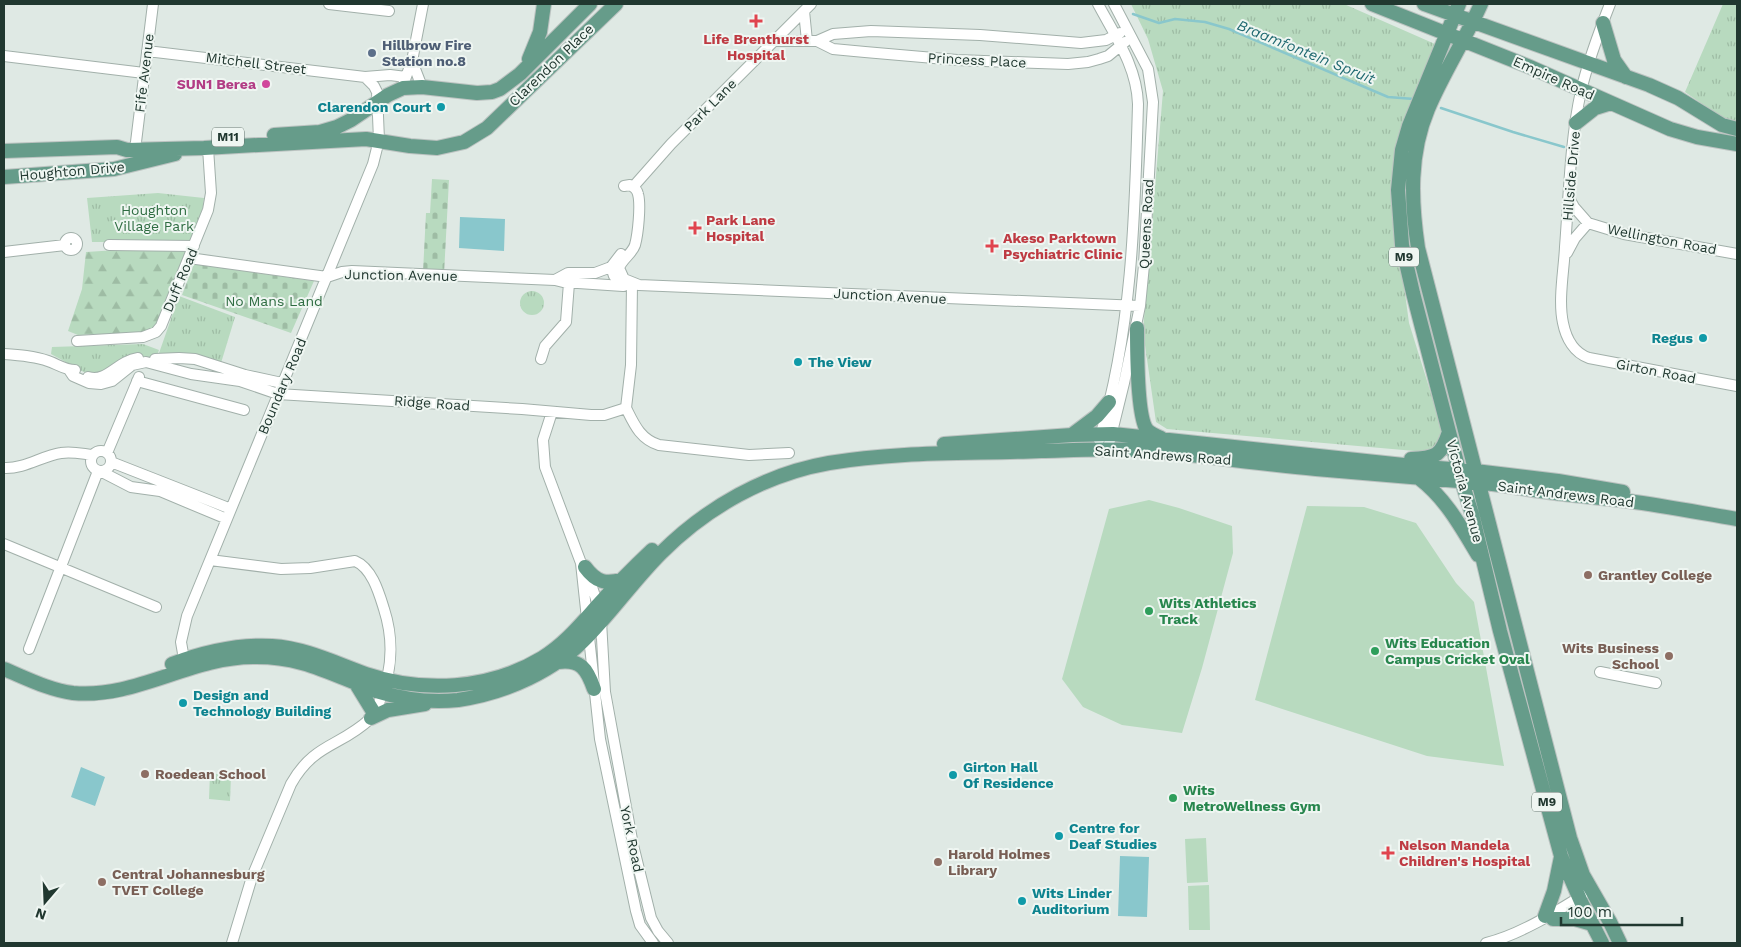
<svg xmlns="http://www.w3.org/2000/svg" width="1741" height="947" font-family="'Work Sans',sans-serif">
  <defs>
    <pattern id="grass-tufts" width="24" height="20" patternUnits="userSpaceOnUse" patternTransform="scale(1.25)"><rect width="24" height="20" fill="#b8dabf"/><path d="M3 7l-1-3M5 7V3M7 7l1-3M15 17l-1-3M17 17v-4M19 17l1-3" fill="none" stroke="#9ebca4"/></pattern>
    <pattern id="forest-firs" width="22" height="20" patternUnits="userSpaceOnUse" patternTransform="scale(1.25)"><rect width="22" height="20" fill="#b8dabf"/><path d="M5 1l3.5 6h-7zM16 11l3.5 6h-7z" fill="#9ebca4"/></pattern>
    <pattern id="cemetery-stones" width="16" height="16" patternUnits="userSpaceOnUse" patternTransform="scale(1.25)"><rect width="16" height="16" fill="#b8dabf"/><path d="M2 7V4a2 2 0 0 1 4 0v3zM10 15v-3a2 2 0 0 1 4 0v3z" fill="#9ebca4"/></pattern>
  </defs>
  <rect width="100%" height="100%" fill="#dfe9e4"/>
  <path fill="url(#grass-tufts)" d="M1131,4H1344L1435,44L1399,137L1395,219L1409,323L1442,429L1437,444L1426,452L1167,429L1156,422L1143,331L1163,91L1148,39Z
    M1723,4H1737V124L1725,120L1685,92Z
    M158,193L204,198L201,222L189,242H92L87,198Z
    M520 303a12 12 0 1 1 24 0a12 12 0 1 1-24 0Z
    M179,296L235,317L221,363L158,356Z
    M143,344L159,350L156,358L136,356L101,376H91L51,354L52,347Z
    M210,773L231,776L230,801L209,799Z"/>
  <path fill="url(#forest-firs)" d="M133,249L189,250L156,327L144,333L78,335L68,331L82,289L86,252Z"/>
  <path fill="url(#cemetery-stones)" d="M432,179L449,180L444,274L423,272L426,213H430Z
    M194,264L314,281L291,333L182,295Z"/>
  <path fill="#b8dabf" d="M1149,500L1179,508L1232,526L1233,553L1202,668L1182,733L1122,725L1083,707L1062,679L1109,509Z
    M1307,506L1364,507L1416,523L1456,583L1474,602L1504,766L1427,756L1255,700Z
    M1206,838L1208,882L1187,883L1185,839Z
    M1209,885L1210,930H1189L1188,886Z"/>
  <path fill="#89c7cc" d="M460,217L505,219L504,251L459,248Z
    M81,767L105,777L95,806L71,797Z
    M1120,856L1149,857L1147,917L1118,916Z"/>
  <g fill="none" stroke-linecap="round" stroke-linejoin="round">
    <path stroke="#89c7cc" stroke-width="2.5" d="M1133,14L1159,23L1175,19L1205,22L1229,29L1388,97L1414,99
      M1441,108L1513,132L1564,147"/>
    <g stroke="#a2b0aa" stroke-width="12">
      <path id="minor" d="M329,4L389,11
        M1098,4C1115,36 1137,67 1138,104C1135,215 1132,333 1099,440
        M1610,4C1599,32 1588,61 1581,91C1570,141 1569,195 1565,247C1564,270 1558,300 1563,323C1566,338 1574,353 1589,358L1737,386
        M804,11L807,41
        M774,41H817L833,34L871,31L980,35L1081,43L1106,40L1120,33
        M817,41L833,49L865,52L957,60L1068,64L1088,62L1099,59L1108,56L1125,42
        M147,51L365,77L390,75L406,77
        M4,56L144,73
        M412,61L422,87
        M404,82L412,61L423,4
        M136,142L153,4
        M624,186L630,185C634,187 637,189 638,194C641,205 638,234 635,245C632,254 622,259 619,268L624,279L639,285L1140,306
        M633,187L671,144L811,4
        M1569,198L1574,207L1588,223L1624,234L1737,254
        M65 244a6 6 0 1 1 12 0a6 6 0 1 1-12 0Z
        M109,245L194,246
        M4,252L65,245
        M1567,253L1575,238L1588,223
        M621,254L611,267L614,276L624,286
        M189,258L327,277L342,272L352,271L555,280L563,282L623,286
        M555,280L568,273H595L611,267L617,268
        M77,341L143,337L156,332L161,326L208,210L211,193L208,148
        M4,354C19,355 34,356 48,361C57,364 65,370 75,370
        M155,359L179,358L195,359L245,375L282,383
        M541,359L545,346L566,322L569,283
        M69,370L73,376L89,383L101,384L112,381L132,365L146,362L191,374L240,381L278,394L522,409L591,415H604L626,408
        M88,377C107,383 117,361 138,358
        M137,381L244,410
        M626,408C634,424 640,439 659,445L749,455L789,453
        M626,408L631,365L632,283
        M552,412L543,440L545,467L581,563L600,739L636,911L640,925L653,943
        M1108,448L1124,383L1140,306L1144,265L1153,102L1148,69L1114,4
        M91 461a10 10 0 1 1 20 0a10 10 0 1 1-20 0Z
        M107,453L139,377
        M111,462L231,509
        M4,468C24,469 42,456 61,453C72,451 83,454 93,455
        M102,472L131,487L160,491L227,519
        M4,544L156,607
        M210,560L281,569L310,568L355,561C372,568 379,593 384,609C394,640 392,673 379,703C376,708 374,715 370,719C340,747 314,743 291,784L252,877L232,943
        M587,572L598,605L601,621L605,692L633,845L651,918L658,931L668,943
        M29,649L98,471
        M185,665L181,642L187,616L373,164L379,140L377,92L374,86L365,77
        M1600,672L1656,683
        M1486,943C1519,935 1554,913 1583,895"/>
    </g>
    <g stroke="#bcc3c1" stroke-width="16">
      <path id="major" d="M1372,4L1530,67L1670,129L1697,137L1737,144
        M1424,4L1649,85L1678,98L1722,125L1737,129
        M1459,4L1409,126L1402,150L1398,190L1402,245L1413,293L1462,482L1472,514L1500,631L1561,856L1582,904L1602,943
        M1481,4C1465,40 1443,73 1428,109C1409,154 1411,201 1418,248L1570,838L1583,875L1610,922L1620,943
        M1603,23L1614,60L1626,77
        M529,59L540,32L544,4
        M1576,123L1595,108L1611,103
        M274,135L320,132L337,127L351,120L388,95L403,88L422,87L477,93L492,92L500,89L520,74L590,4
        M4,151L117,147L127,150L204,148L366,139L410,146L437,148L464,142L487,128L616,4
        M4,177L114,169L175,154
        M1137,328C1137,348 1137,417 1147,430C1151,434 1156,436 1161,438
        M1073,434L1097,416L1109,402
        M944,444L1072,435L1113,434L1413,466L1475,471L1558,481L1623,492
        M1411,459C1436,458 1441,456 1449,432
        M1420,479C1446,499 1461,527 1478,555
        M585,567C596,582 606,585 623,579
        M558,662C581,659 587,669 594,689
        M172,664C204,652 238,644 272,646C305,648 335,663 366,674C423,693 489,690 542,658C565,644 581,624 599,604C616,585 634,567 652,550
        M4,669C26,678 49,690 73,693C135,699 191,657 253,657C303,656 332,675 376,691C402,699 432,703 458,700C506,693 555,671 588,636C614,609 635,579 661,553C707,507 766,474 829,463C899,451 971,454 1041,451C1079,450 1113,448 1151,451C1207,456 1261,464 1316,469C1371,474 1427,478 1482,483C1506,485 1530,490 1555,493C1579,496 1604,498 1628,501C1665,506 1701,513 1737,519
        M355,682L374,713
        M371,718L388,710L425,704
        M1545,916L1554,891L1561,857
        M1553,919H1575L1592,924"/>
    </g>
    <use href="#minor" stroke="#fff" stroke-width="10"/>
    <use href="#major" stroke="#669c8a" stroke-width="14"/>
  </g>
  <g fill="#e0444e" stroke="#eff6f2" stroke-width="2">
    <path d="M753.5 13.5h5v5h5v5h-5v5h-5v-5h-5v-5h5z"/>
    <path d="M692.5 220.5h5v5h5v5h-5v5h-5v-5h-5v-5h5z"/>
    <path d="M989.5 238.5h5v5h5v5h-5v5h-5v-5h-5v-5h5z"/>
    <path d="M1385.5 845.5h5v5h5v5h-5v5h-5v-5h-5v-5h5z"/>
  </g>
  <circle fill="#5c6f8a" stroke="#eff6f2" stroke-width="2" cx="372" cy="53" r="5"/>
  <circle fill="#d1479c" stroke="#eff6f2" stroke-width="2" cx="266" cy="84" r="5"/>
  <g fill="#0f9aa8" stroke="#eff6f2" stroke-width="2">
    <circle cx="441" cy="107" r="5"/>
    <circle cx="1703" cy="338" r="5"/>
    <circle cx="798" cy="362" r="5"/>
    <circle cx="183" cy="703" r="5"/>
    <circle cx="953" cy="775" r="5"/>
    <circle cx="1059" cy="836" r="5"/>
    <circle cx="1022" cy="901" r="5"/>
  </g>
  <g fill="#8d6e63" stroke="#eff6f2" stroke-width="2">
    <circle cx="1588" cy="575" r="5"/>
    <circle cx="1669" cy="656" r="5"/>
    <circle cx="145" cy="774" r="5"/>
    <circle cx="938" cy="862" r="5"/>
    <circle cx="102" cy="882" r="5"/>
  </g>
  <g fill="#2e9e5b" stroke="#eff6f2" stroke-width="2">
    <circle cx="1149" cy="611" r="5"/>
    <circle cx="1375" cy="651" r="5"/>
    <circle cx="1173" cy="798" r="5"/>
  </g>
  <g text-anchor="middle" stroke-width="4" stroke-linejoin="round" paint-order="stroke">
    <g fill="#eff6f2" stroke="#5f716a" stroke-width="1">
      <rect x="212" y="127.5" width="32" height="19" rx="4"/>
      <rect x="1389" y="247.5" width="30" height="19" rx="4"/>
      <rect x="1532" y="792.5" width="30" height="19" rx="4"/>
    </g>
    <g font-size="12" font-weight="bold" fill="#213830">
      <text x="228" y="141">M11</text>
      <text x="1404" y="261">M9</text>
      <text x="1547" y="806">M9</text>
    </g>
    <g font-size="14" font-weight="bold" fill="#be3a42" stroke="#eff6f2" text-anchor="start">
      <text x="756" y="44" text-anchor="middle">Life Brenthurst<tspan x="756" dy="16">Hospital</tspan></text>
      <text x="706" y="225">Park Lane<tspan x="706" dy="16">Hospital</tspan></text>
      <text x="1003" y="243">Akeso Parktown<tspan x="1003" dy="16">Psychiatric Clinic</tspan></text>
      <text x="1399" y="850">Nelson Mandela<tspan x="1399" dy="16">Children's Hospital</tspan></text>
    </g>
    <g font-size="14" font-weight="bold" fill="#4e5e75" stroke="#eff6f2" text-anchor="start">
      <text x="382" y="50">Hillbrow Fire<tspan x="382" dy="16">Station no.8</tspan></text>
    </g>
    <g font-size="14" fill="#213830" stroke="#eff6f2">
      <text transform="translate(977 60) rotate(3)" y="5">Princess Place</text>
      <text transform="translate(256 63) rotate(7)" y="5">Mitchell Street</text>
      <text transform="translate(551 65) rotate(-44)" y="5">Clarendon Place</text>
      <text transform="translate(144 73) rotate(-83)" y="5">Fife Avenue</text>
      <text transform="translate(1554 78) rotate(24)" y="5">Empire Road</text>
      <text transform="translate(710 105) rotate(-45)" y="5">Park Lane</text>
      <text transform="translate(72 171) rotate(-5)" y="5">Houghton Drive</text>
      <text transform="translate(1571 176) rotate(-85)" y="5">Hillside Drive</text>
      <text transform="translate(1146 224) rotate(-87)" y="5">Queens Road</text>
      <text transform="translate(1662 239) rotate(11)" y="5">Wellington Road</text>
      <text transform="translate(401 275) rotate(1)" y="5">Junction Avenue</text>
      <text transform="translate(180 280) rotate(-67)" y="5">Duff Road</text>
      <text transform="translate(890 296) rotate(3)" y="5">Junction Avenue</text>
      <text transform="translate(1656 371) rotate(11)" y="5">Girton Road</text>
      <text transform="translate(282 386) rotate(-67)" y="5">Boundary Road</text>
      <text transform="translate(432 403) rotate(4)" y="5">Ridge Road</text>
      <text transform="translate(1163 455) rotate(4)" y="5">Saint Andrews Road</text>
      <text transform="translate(1465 491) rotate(75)" y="5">Victoria Avenue</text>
      <text transform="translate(1566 494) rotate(7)" y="5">Saint Andrews Road</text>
      <text transform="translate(632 839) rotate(78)" y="5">York Road</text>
    </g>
    <g font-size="14" font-weight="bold" fill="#b23c85" stroke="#eff6f2" text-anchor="end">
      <text x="256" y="89">SUN1 Berea</text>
    </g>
    <g font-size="14" font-weight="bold" fill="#0d838f" stroke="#eff6f2" text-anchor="start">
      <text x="431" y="112" text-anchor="end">Clarendon Court</text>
      <text x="1693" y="343" text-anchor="end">Regus</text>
      <text x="808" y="367">The View</text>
      <text x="193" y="700">Design and<tspan x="193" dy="16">Technology Building</tspan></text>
      <text x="963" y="772">Girton Hall<tspan x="963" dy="16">Of Residence</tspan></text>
      <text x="1069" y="833">Centre for<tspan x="1069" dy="16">Deaf Studies</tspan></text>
      <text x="1032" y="898">Wits Linder<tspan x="1032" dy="16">Auditorium</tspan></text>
    </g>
    <g font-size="14" fill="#2e6c41" stroke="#eff6f2">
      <text x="154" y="215">Houghton<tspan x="154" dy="16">Village Park</tspan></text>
      <text x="274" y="306">No Mans Land</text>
    </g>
    <g font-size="14" font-weight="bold" fill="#785e54" stroke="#eff6f2" text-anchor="start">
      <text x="1598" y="580">Grantley College</text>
      <text x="1659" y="653" text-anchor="end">Wits Business<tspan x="1659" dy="16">School</tspan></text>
      <text x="155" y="779">Roedean School</text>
      <text x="948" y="859">Harold Holmes<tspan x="948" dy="16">Library</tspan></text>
      <text x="112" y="879">Central Johannesburg<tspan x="112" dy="16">TVET College</tspan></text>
    </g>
    <g font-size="14" font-weight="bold" fill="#27864d" stroke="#eff6f2" text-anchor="start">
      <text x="1159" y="608">Wits Athletics<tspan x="1159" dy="16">Track</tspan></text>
      <text x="1385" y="648">Wits Education<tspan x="1385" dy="16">Campus Cricket Oval</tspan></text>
      <text x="1183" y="795">Wits<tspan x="1183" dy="16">MetroWellness Gym</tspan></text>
    </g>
    <g font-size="15" font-style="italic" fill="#1f6970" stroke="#eff6f2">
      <text transform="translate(1306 52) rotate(22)" y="5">Braamfontein Spruit</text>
    </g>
  </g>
  <rect width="1741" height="947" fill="none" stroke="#213830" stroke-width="10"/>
  <g transform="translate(45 902) rotate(199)" stroke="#eff6f2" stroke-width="4" paint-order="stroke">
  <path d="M0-4L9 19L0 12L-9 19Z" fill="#213830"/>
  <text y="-8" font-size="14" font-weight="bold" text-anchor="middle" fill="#213830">N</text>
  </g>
  <path d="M1561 917v8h121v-8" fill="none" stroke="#213830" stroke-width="2.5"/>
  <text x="1568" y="917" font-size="15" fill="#213830" stroke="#eff6f2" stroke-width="4" paint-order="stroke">100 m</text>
</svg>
